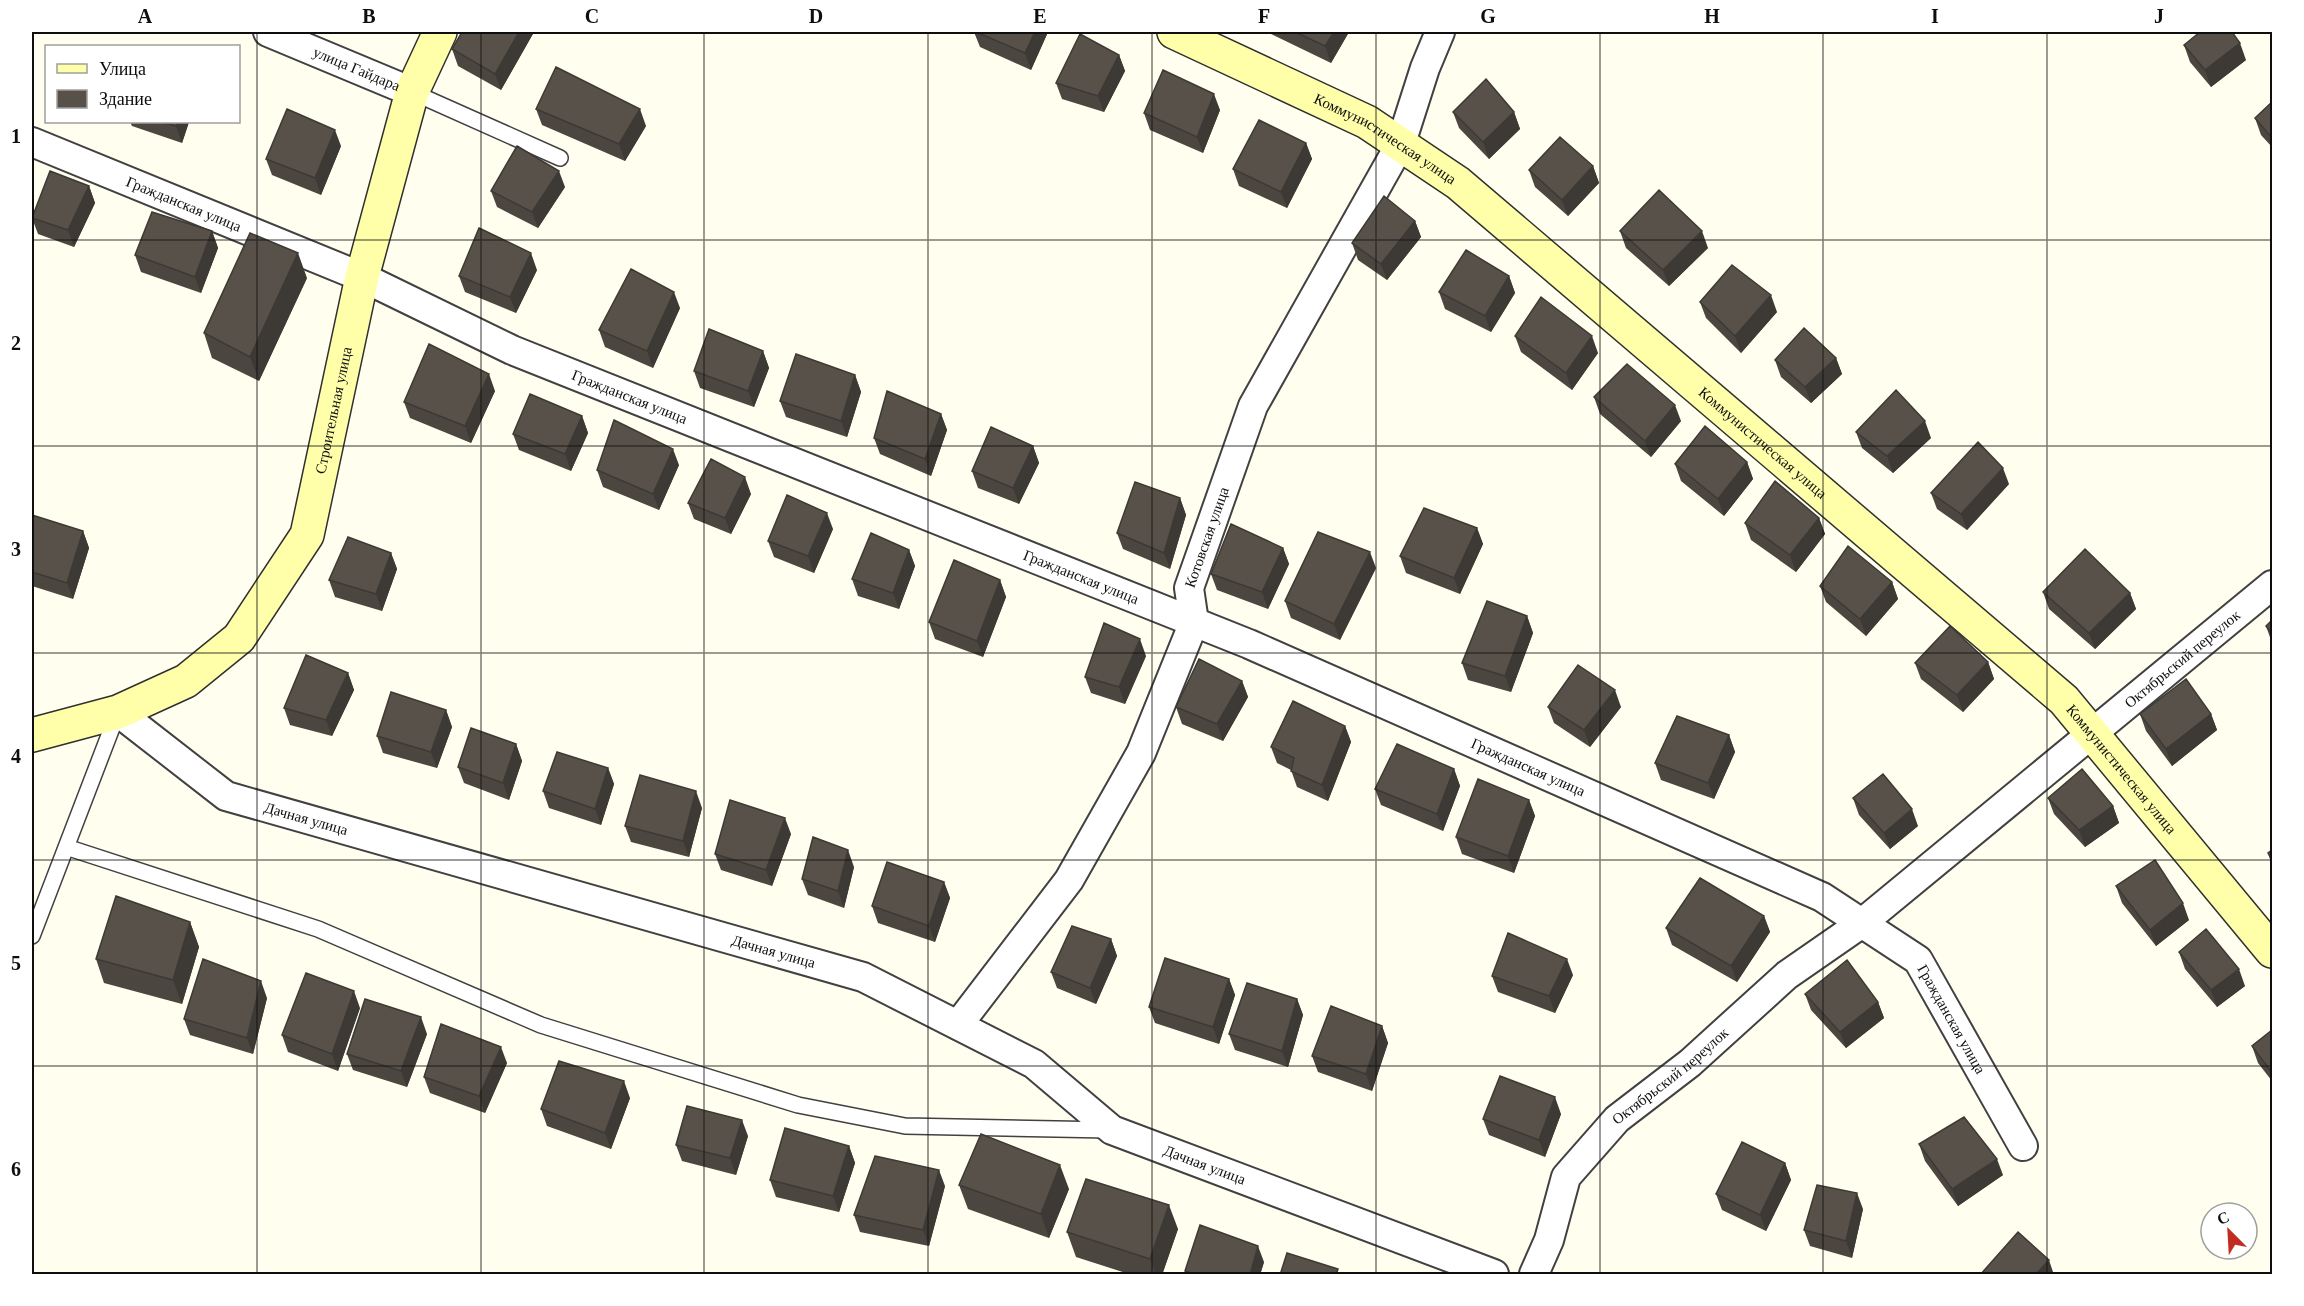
<svg xmlns="http://www.w3.org/2000/svg" width="2304" height="1306" font-family="'Times New Roman',serif">
  <rect width="100%" height="100%" fill="#fffeef"/>
  <g fill="none" stroke-linecap="round" stroke-linejoin="round">
    <g stroke="#414141" stroke-width="18">
      <path id="lane" d="M412,92L560,158
        M66,847L318,929L541,1025L798,1105L905,1126L1109,1130
        M32,936L118,712"/>
    </g>
    <g stroke="#414141" stroke-width="32">
      <g id="street">
        <path id="s1" d="M268,32L412,92"/>
        <path id="s2" d="M32,142L362,277L512,350L1249,644L1822,897L1918,960L2023,1146"/>
        <path id="s3" d="M118,712L226,796L863,977L1034,1064L1112,1130L1494,1274"/>
        <path id="s4" d="M958,1025L1069,880L1141,753L1194,622L1189,588L1253,406L1401,143L1425,68L1440,32"/>
        <path id="s5" d="M1534,1274L1549,1240L1566,1177L1617,1119L1690,1063L1787,975L1862,923L2272,585"/>
      </g>
    </g>
    <g stroke="#303030" stroke-width="36">
      <g id="secondary">
        <path id="s6" d="M1174,32L1367,122L1458,183L2064,700L2272,951"/>
        <path id="s7" d="M32,735L118,712L186,681L239,638L307,535L362,277L412,92L440,32"/>
      </g>
    </g>
    <use href="#lane" stroke="#fff" stroke-width="15"/>
    <use href="#street" stroke="#fff" stroke-width="28"/>
    <use href="#secondary" stroke="#ffa" stroke-width="33"/>
  </g>
  <path fill="#4b4640" d="M534,32L501,90L458,66L452,49Z
    M974,32H1048L1031,70L980,47Z
    M1267,32H1349L1331,63Z
    M2184,45L2246,60L2211,87L2190,62Z
    M1119,55L1125,71L1104,112L1062,99L1056,83Z
    M2272,102V147L2261,135L2255,118Z
    M536,109L646,126L625,161L542,125Z
    M1220,110L1203,153L1150,130L1144,113Z
    M1453,112H1514L1520,129L1489,159L1459,128Z
    M130,122H189L182,143L132,126Z
    M1306,143L1312,159L1287,208L1239,186L1233,169Z
    M341,146L321,195L272,175L266,159Z
    M1593,166L1599,183L1568,216L1535,187L1529,170Z
    M89,186L95,203L74,247L38,234L32,218Z
    M565,187L538,228L497,207L491,191Z
    M1415,221L1421,237L1387,280L1358,260L1352,243Z
    M212,231L218,248L201,293L141,272L135,255Z
    M1620,231L1708,248L1669,286L1626,248Z
    M537,270L516,313L465,292L459,276Z
    M1509,276L1515,293L1491,332L1445,309L1439,292Z
    M307,278L259,381L212,358L204,333Z
    M1700,302L1777,312L1741,353L1706,318Z
    M680,308L653,368L605,347L599,330Z
    M1515,336L1598,353L1572,390L1521,352Z
    M763,351L769,368L754,407L700,388L694,371Z
    M1836,358L1842,374L1811,403L1781,377L1775,360Z
    M855,375L861,392L847,437L786,417L780,401Z
    M495,391L471,443L410,418L404,402Z
    M1594,397L1681,421L1651,457L1600,414Z
    M941,414L947,430L931,476L880,454L874,438Z
    M582,416L588,433L571,471L519,450L513,434Z
    M1856,432L1931,438L1893,473L1862,448Z
    M1033,446L1039,463L1019,504L978,488L972,471Z
    M1747,462L1753,479L1724,516L1681,481L1675,464Z
    M679,465L659,510L603,487L597,470Z
    M2009,484L1967,530L1937,509L1931,493Z
    M751,494L731,534L694,519L688,503Z
    M1180,498L1186,515L1170,569L1123,549L1117,533Z
    M32,515L83,531L89,548L73,599L32,586Z
    M1819,518L1825,534L1796,572L1751,540L1745,523Z
    M1477,528L1483,544L1460,594L1406,573L1400,556Z
    M833,529L814,573L774,557L768,541Z
    M1283,548L1289,564L1268,609L1217,590L1211,574Z
    M909,550L915,566L899,609L858,596L852,579Z
    M391,553L397,569L382,611L335,597L329,580Z
    M1376,568L1340,640L1291,618L1285,601Z
    M1000,580L1006,597L983,657L935,639L929,622Z
    M1892,582L1898,599L1866,636L1826,602L1820,586Z
    M2043,592L2130,593L2136,609L2095,649L2049,609Z
    M1527,616L1533,633L1511,692L1468,680L1462,663Z
    M2272,620V643L2266,626Z
    M1146,656L1125,704L1091,693L1085,677Z
    M1988,662L1994,679L1963,712L1921,679L1915,663Z
    M348,673L354,690L332,736L290,725L284,708Z
    M1242,681L1248,697L1223,741L1182,724L1176,707Z
    M1548,707H1621L1590,747L1554,723Z
    M446,710L452,727L437,768L383,753L377,736Z
    M2140,714H2211L2217,730L2172,766L2146,731Z
    M1345,726L1351,742L1328,801L1297,787L1291,770L1277,763L1271,747Z
    M1729,735L1735,752L1714,799L1661,780L1655,763Z
    M516,744L522,761L509,800L464,783L458,767Z
    M608,768L614,784L601,825L549,808L543,791Z
    M1454,769L1460,786L1443,831L1381,805L1375,789Z
    M1853,798L1918,826L1890,849L1859,815Z
    M2048,798L2113,806L2119,823L2085,847L2054,814Z
    M1529,800L1535,816L1514,873L1462,854L1456,837Z
    M702,808L689,857L631,842L625,826Z
    M791,834L772,886L721,870L715,854Z
    M2272,850V866L2268,853Z
    M854,867L844,908L808,895L802,879Z
    M944,882L950,898L935,942L878,923L872,906Z
    M2116,886L2189,920L2156,946L2122,903Z
    M1764,916L1770,932L1737,982L1672,945L1666,928Z
    M190,922L199,947L182,1004L104,983L96,959Z
    M1111,939L1117,956L1096,1004L1057,988L1051,972Z
    M2179,952L2245,986L2217,1007L2185,969Z
    M1573,975L1555,1013L1498,992L1492,976Z
    M1229,979L1235,995L1219,1044L1155,1023L1149,1007Z
    M1805,994L1878,1002L1884,1018L1846,1048L1811,1010Z
    M267,998L253,1054L190,1035L184,1019Z
    M1297,999L1303,1015L1288,1067L1235,1050L1229,1034Z
    M360,1008L338,1071L288,1052L282,1035Z
    M1382,1026L1388,1043L1372,1091L1318,1072L1312,1056Z
    M2272,1030V1081L2258,1063L2252,1046Z
    M427,1034L407,1087L353,1070L347,1054Z
    M507,1063L485,1113L430,1093L424,1077Z
    M630,1098L611,1149L547,1126L541,1109Z
    M1561,1114L1545,1157L1489,1135L1483,1119Z
    M748,1136L736,1175L682,1161L676,1145Z
    M1919,1144L2003,1175L1958,1206L1925,1161Z
    M849,1146L855,1163L839,1212L776,1197L770,1180Z
    M1785,1163L1791,1180L1766,1231L1722,1210L1716,1194Z
    M959,1185L1069,1189L1049,1238L968,1209Z
    M945,1186L929,1246L860,1232L854,1215Z
    M1863,1209L1852,1258L1810,1246L1804,1230Z
    M1178,1229L1162,1275H1132L1076,1257L1067,1232Z
    M1264,1262L1260,1275H1186L1185,1271Z"/>
  <path fill="#3d3934" d="M519,32H534L501,90L495,74Z
    M1035,32H1048L1031,70L1025,53Z
    M1334,32H1349L1331,63L1325,46Z
    M2240,43L2246,60L2211,87L2205,70Z
    M1119,55L1125,71L1104,112L1098,96Z
    M1214,94L1220,110L1203,153L1197,137Z
    M640,109L646,126L625,161L619,144Z
    M1514,112L1520,129L1489,159L1483,142Z
    M178,122H189L182,143L176,126Z
    M335,130L341,146L321,195L315,178Z
    M1306,143L1312,159L1287,208L1281,192Z
    M1593,166L1599,183L1568,216L1562,200Z
    M559,171L565,187L538,228L532,212Z
    M89,186L95,203L74,247L68,230Z
    M1415,221L1421,237L1387,280L1381,264Z
    M212,231L218,248L201,293L195,277Z
    M1702,231L1708,248L1669,286L1663,270Z
    M298,253L307,278L259,381L250,357Z
    M531,253L537,270L516,313L510,297Z
    M1509,276L1515,293L1491,332L1485,316Z
    M674,292L680,308L653,368L647,351Z
    M1771,295L1777,312L1741,353L1735,336Z
    M1592,336L1598,353L1572,390L1566,373Z
    M763,351L769,368L754,407L748,391Z
    M1836,358L1842,374L1811,403L1805,387Z
    M489,374L495,391L471,443L465,426Z
    M855,375L861,392L847,437L841,421Z
    M1675,405L1681,421L1651,457L1645,441Z
    M941,414L947,430L931,476L925,459Z
    M582,416L588,433L571,471L565,454Z
    M1925,421L1931,438L1893,473L1887,456Z
    M1033,446L1039,463L1019,504L1013,488Z
    M673,449L679,465L659,510L653,494Z
    M1747,462L1753,479L1724,516L1718,499Z
    M2003,468L2009,484L1967,530L1961,514Z
    M745,477L751,494L731,534L725,518Z
    M1180,498L1186,515L1170,569L1164,553Z
    M827,513L833,529L814,573L808,556Z
    M1819,518L1825,534L1796,572L1790,555Z
    M1477,528L1483,544L1460,594L1454,578Z
    M83,531L89,548L73,599L67,583Z
    M1283,548L1289,564L1268,609L1262,592Z
    M909,550L915,566L899,609L893,593Z
    M1370,552L1376,568L1340,640L1334,624Z
    M391,553L397,569L382,611L376,594Z
    M1000,580L1006,597L983,657L977,641Z
    M1892,582L1898,599L1866,636L1860,619Z
    M2130,593L2136,609L2095,649L2089,633Z
    M1527,616L1533,633L1511,692L1505,676Z
    M1140,639L1146,656L1125,704L1119,687Z
    M1988,662L1994,679L1963,712L1957,695Z
    M348,673L354,690L332,736L326,720Z
    M1242,681L1248,697L1223,741L1217,724Z
    M1615,690L1621,707L1590,747L1584,730Z
    M446,710L452,727L437,768L431,752Z
    M2211,714L2217,730L2172,766L2166,749Z
    M1345,726L1351,742L1328,801L1322,785Z
    M1729,735L1735,752L1714,799L1708,783Z
    M516,744L522,761L509,800L503,783Z
    M608,768L614,784L601,825L595,809Z
    M1454,769L1460,786L1443,831L1437,814Z
    M696,791L702,808L689,857L683,841Z
    M1529,800L1535,816L1514,873L1508,856Z
    M2113,806L2119,823L2085,847L2079,830Z
    M1912,809L1918,826L1890,849L1884,833Z
    M785,818L791,834L772,886L766,870Z
    M848,850L854,867L844,908L838,891Z
    M944,882L950,898L935,942L929,926Z
    M2183,903L2189,920L2156,946L2150,930Z
    M1764,916L1770,932L1737,982L1731,966Z
    M190,922L199,947L182,1004L173,980Z
    M1111,939L1117,956L1096,1004L1090,988Z
    M1567,959L1573,975L1555,1013L1549,996Z
    M2239,969L2245,986L2217,1007L2211,990Z
    M1229,979L1235,995L1219,1044L1213,1027Z
    M261,981L267,998L253,1054L247,1038Z
    M354,991L360,1008L338,1071L332,1054Z
    M1297,999L1303,1015L1288,1067L1282,1051Z
    M1878,1002L1884,1018L1846,1048L1840,1032Z
    M421,1017L427,1034L407,1087L401,1071Z
    M1382,1026L1388,1043L1372,1091L1366,1074Z
    M501,1047L507,1063L485,1113L479,1096Z
    M624,1081L630,1098L611,1149L605,1133Z
    M1555,1097L1561,1114L1545,1157L1539,1140Z
    M742,1120L748,1136L736,1175L730,1158Z
    M849,1146L855,1163L839,1212L833,1196Z
    M1997,1159L2003,1175L1958,1206L1952,1189Z
    M1785,1163L1791,1180L1766,1231L1760,1215Z
    M1060,1165L1069,1189L1049,1238L1041,1214Z
    M939,1170L945,1186L929,1246L923,1230Z
    M1857,1193L1863,1209L1852,1258L1846,1241Z
    M1169,1205L1178,1229L1162,1275H1156L1150,1259Z
    M1258,1246L1264,1262L1260,1275H1250Z
    M2049,1260L2054,1275H2035Z"/>
  <path fill="#57514a" stroke="#3d3934" stroke-width="1.5" d="M462,32H519L495,74L452,49Z
    M976,32H1035L1025,53Z
    M1295,32H1334L1325,46Z
    M2200,32H2232L2240,43L2205,70L2184,45Z
    M1080,34L1119,55L1098,96L1056,83Z
    M556,67L640,109L619,144L536,109Z
    M1163,70L1214,94L1197,137L1144,113Z
    M1486,79L1514,112L1483,142L1453,112Z
    M2272,102V138L2255,118Z
    M287,109L335,130L315,178L266,159Z
    M1259,120L1306,143L1281,192L1233,169Z
    M162,122H178L176,126Z
    M1560,137L1593,166L1562,200L1529,170Z
    M517,146L559,171L532,212L491,191Z
    M50,171L89,186L68,230L32,218Z
    M1659,190L1702,231L1663,270L1620,231Z
    M1384,196L1415,221L1381,264L1352,243Z
    M152,212L212,231L195,277L135,255Z
    M479,228L531,253L510,297L459,276Z
    M250,233L298,253L250,357L204,333Z
    M1466,250L1509,276L1485,316L1439,292Z
    M1732,265L1771,295L1735,336L1700,302Z
    M631,269L674,292L647,351L599,330Z
    M1541,297L1592,336L1566,373L1515,336Z
    M1804,328L1836,358L1805,387L1775,360Z
    M709,329L763,351L748,391L694,371Z
    M429,344L489,374L465,426L404,402Z
    M796,354L855,375L841,421L780,401Z
    M1627,364L1675,405L1645,441L1594,397Z
    M1896,390L1925,421L1887,456L1856,432Z
    M887,391L941,414L925,459L874,438Z
    M530,394L582,416L565,454L513,434Z
    M614,420L673,449L653,494L597,470Z
    M1705,426L1747,462L1718,499L1675,464Z
    M991,427L1033,446L1013,488L972,471Z
    M1978,442L2003,468L1961,514L1931,493Z
    M711,459L745,477L725,518L688,503Z
    M1775,481L1819,518L1790,555L1745,523Z
    M1135,482L1180,498L1164,553L1117,533Z
    M787,495L827,513L808,556L768,541Z
    M1424,508L1477,528L1454,578L1400,556Z
    M32,515L83,531L67,583L32,572Z
    M1231,524L1283,548L1262,592L1211,574Z
    M1318,532L1370,552L1334,624L1285,601Z
    M871,533L909,550L893,593L852,579Z
    M348,537L391,553L376,594L329,580Z
    M1848,546L1892,582L1860,619L1820,586Z
    M2085,549L2130,593L2089,633L2043,592Z
    M954,560L1000,580L977,641L929,622Z
    M1487,601L1527,616L1505,676L1462,663Z
    M2272,620V634L2266,626Z
    M1104,623L1140,639L1119,687L1085,677Z
    M1950,626L1988,662L1957,695L1915,663Z
    M306,655L348,673L326,720L284,708Z
    M1199,659L1242,681L1217,724L1176,707Z
    M1578,665L1615,690L1584,730L1548,707Z
    M2186,679L2211,714L2166,749L2140,714Z
    M391,692L446,710L431,752L377,736Z
    M1293,701L1345,726L1322,785L1291,771L1294,758L1271,747Z
    M1677,716L1729,735L1708,783L1655,763Z
    M471,728L516,744L503,783L458,767Z
    M1397,744L1454,769L1437,814L1375,789Z
    M557,752L608,768L595,809L543,791Z
    M2082,769L2113,806L2079,830L2048,798Z
    M1883,774L1912,809L1884,833L1853,798Z
    M640,775L696,791L683,841L625,826Z
    M1478,779L1529,800L1508,856L1456,837Z
    M730,800L785,818L766,870L715,854Z
    M813,837L848,850L838,891L802,879Z
    M2272,850V860L2268,853Z
    M2155,860L2183,903L2150,930L2116,886Z
    M887,862L944,882L929,926L872,906Z
    M1700,878L1764,916L1731,966L1666,928Z
    M116,896L190,922L173,980L96,959Z
    M1072,926L1111,939L1090,988L1051,972Z
    M2206,929L2239,969L2211,990L2179,952Z
    M1508,933L1567,959L1549,996L1492,976Z
    M1165,958L1229,979L1213,1027L1149,1007Z
    M203,959L261,981L247,1038L184,1019Z
    M1847,960L1878,1002L1840,1032L1805,994Z
    M306,973L354,991L332,1054L282,1035Z
    M1247,983L1297,999L1282,1051L1229,1034Z
    M365,999L421,1017L401,1071L347,1054Z
    M1331,1006L1382,1026L1366,1074L1312,1056Z
    M441,1024L501,1047L479,1096L424,1077Z
    M2272,1030V1073L2252,1046Z
    M559,1061L624,1081L605,1133L541,1109Z
    M1500,1076L1555,1097L1539,1140L1483,1119Z
    M687,1106L742,1120L730,1158L676,1145Z
    M1964,1117L1997,1159L1952,1189L1919,1144Z
    M785,1128L849,1146L833,1196L770,1180Z
    M981,1134L1060,1165L1041,1214L959,1185Z
    M1742,1142L1785,1163L1760,1215L1716,1194Z
    M875,1156L939,1170L923,1230L854,1215Z
    M1086,1179L1169,1205L1150,1259L1067,1232Z
    M1817,1185L1857,1193L1846,1241L1804,1230Z
    M1200,1225L1258,1246L1250,1275H1198L1185,1271Z
    M2018,1232L2049,1260L2035,1275H1980Z
    M1287,1253L1338,1269L1336,1275H1280Z"/>
  <path fill="none" stroke="#0e0e0e" stroke-width="1.5" stroke-opacity="0.55" d="M257,32V1274M481,32V1274M704,32V1274M928,32V1274M1152,32V1274M1376,32V1274M1600,32V1274M1823,32V1274M2047,32V1274M32,240H2272M32,446H2272M32,653H2272M32,860H2272M32,1066H2272"/>
  <g text-anchor="middle" stroke-width="6" stroke-linejoin="round" paint-order="stroke">
    <g font-size="15" fill="#0e0e0e" stroke="#fff">
      <text dy="5" stroke="none"><textPath href="#s1" startOffset="96">улица Гайдара</textPath></text>
      <text dy="5" stroke="none"><textPath href="#s6" startOffset="237">Коммунистическая улица</textPath></text>
      <text dy="5" stroke="none"><textPath href="#s2" startOffset="164">Гражданская улица</textPath></text>
      <text dy="5" stroke="none"><textPath href="#s2" startOffset="650">Гражданская улица</textPath></text>
      <text dy="5" stroke="none"><textPath href="#s7" startOffset="483">Строительная улица</textPath></text>
      <text dy="5" stroke="none"><textPath href="#s6" startOffset="723">Коммунистическая улица</textPath></text>
      <text dy="5" stroke="none"><textPath href="#s4" startOffset="558">Котовская улица</textPath></text>
      <text dy="5" stroke="none"><textPath href="#s2" startOffset="1136">Гражданская улица</textPath></text>
      <text dy="5" stroke="none"><textPath href="#s5" startOffset="909">Октябрьский переулок</textPath></text>
      <text dy="5" stroke="none"><textPath href="#s2" startOffset="1622">Гражданская улица</textPath></text>
      <text dy="5" stroke="none"><textPath href="#s6" startOffset="1209">Коммунистическая улица</textPath></text>
      <text dy="5" stroke="none"><textPath href="#s3" startOffset="220">Дачная улица</textPath></text>
      <text dy="5" stroke="none"><textPath href="#s3" startOffset="706">Дачная улица</textPath></text>
      <text dy="5" stroke="none"><textPath href="#s2" startOffset="2126">Гражданская улица</textPath></text>
      <text dy="5" stroke="none"><textPath href="#s5" startOffset="248">Октябрьский переулок</textPath></text>
      <text dy="5" stroke="none"><textPath href="#s3" startOffset="1192">Дачная улица</textPath></text>
    </g>
  </g>
  <rect width="2304" height="1306" fill="none" stroke="#ffffff" stroke-width="66"/>
  <rect x="45" y="45" width="195" height="78" fill="#ffffff" stroke="#9f9f9f" stroke-width="1.5"/>
  <rect x="57" y="64" width="30" height="9" fill="#ffffaa" stroke="#9f9f9f" stroke-width="1.5"/>
  <text x="99" y="75" font-size="18" fill="#0e0e0e">Улица</text>
  <rect x="57" y="90" width="30" height="18" fill="#57514a" stroke="#9f9f9f" stroke-width="1.5"/>
  <text x="99" y="105" font-size="18" fill="#0e0e0e">Здание</text>
  <g transform="translate(2229 1231) rotate(336)"><circle r="28" fill="#ffffff" stroke="#9f9f9f" stroke-width="1.5"/>
  <path d="M0-4.5L10 22L0 15L-10 22Z" fill="#c22c22"/>
  <text y="-9" font-size="16" font-weight="bold" text-anchor="middle" fill="#0e0e0e">С</text>
  </g>
  <rect x="33" y="33" width="2238" height="1240" fill="none" stroke="#0e0e0e" stroke-width="2"/>
  <g font-size="20" text-anchor="middle" font-weight="bold" fill="#0e0e0e">
    <text x="145" y="23">A</text>
    <text x="369" y="23">B</text>
    <text x="592" y="23">C</text>
    <text x="816" y="23">D</text>
    <text x="1040" y="23">E</text>
    <text x="1264" y="23">F</text>
    <text x="1488" y="23">G</text>
    <text x="1712" y="23">H</text>
    <text x="1935" y="23">I</text>
    <text x="2159" y="23">J</text>
    <text x="16" y="143">1</text>
    <text x="16" y="350">2</text>
    <text x="16" y="556">3</text>
    <text x="16" y="763">4</text>
    <text x="16" y="970">5</text>
    <text x="16" y="1176">6</text>
  </g>
</svg>
